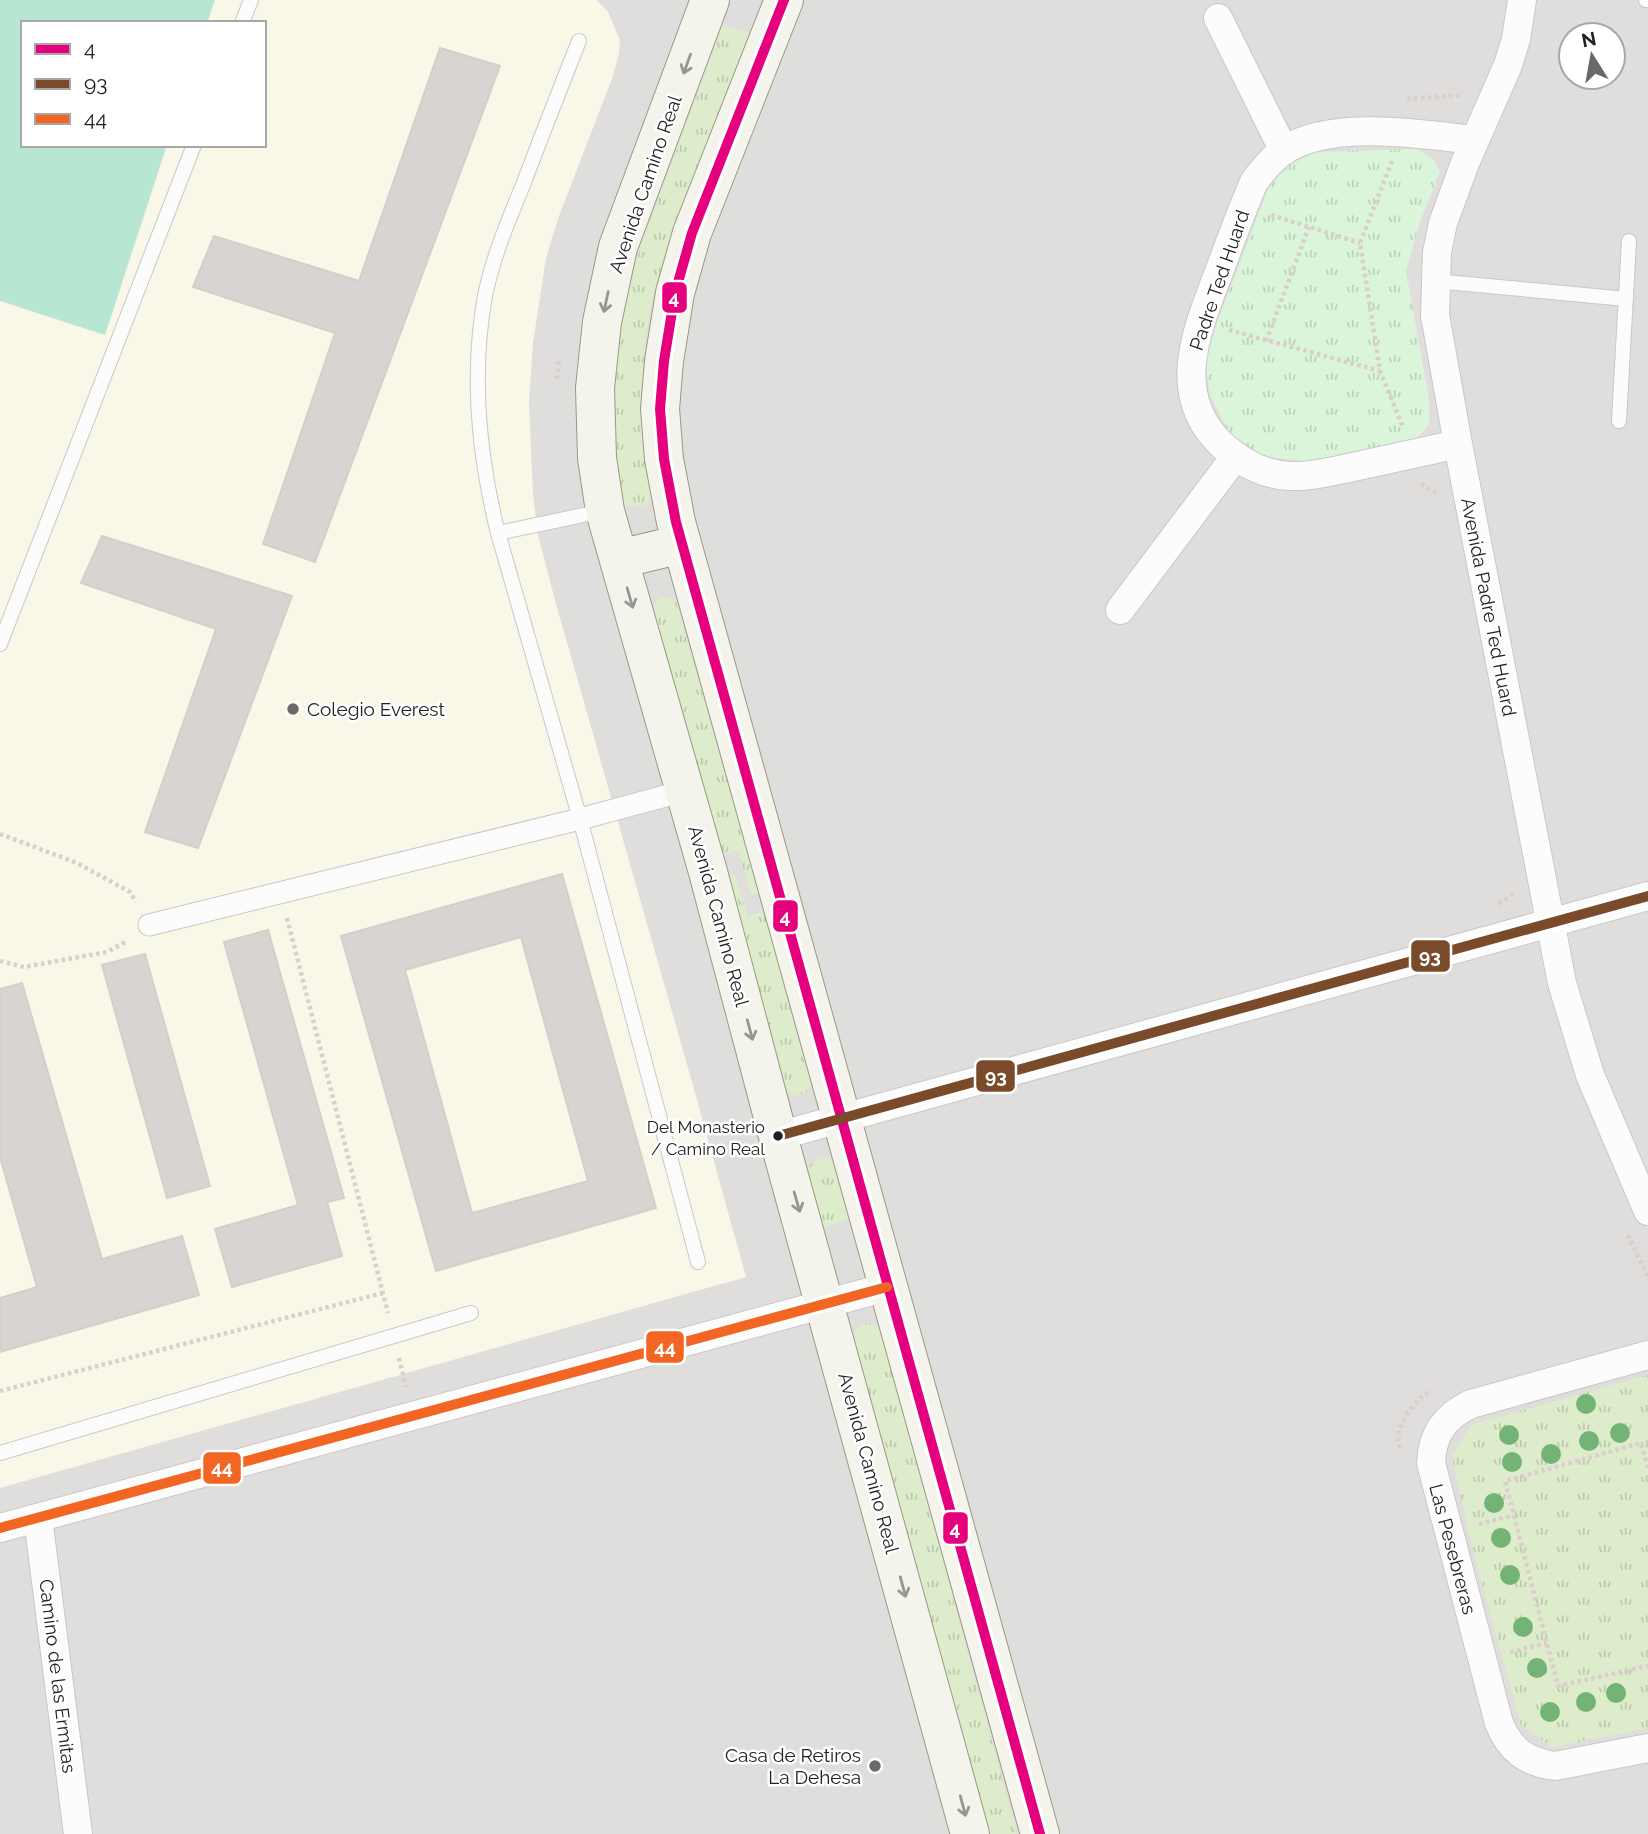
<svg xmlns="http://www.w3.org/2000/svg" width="1648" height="1834" font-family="Raleway,sans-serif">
  <defs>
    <pattern id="grass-tufts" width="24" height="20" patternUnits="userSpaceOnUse" patternTransform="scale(1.75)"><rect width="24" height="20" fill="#ddeccb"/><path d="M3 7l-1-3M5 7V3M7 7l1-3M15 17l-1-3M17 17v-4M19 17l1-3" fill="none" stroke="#bdcaae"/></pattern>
    <pattern id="park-tufts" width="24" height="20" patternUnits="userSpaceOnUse" patternTransform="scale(1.75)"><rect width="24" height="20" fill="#daf5da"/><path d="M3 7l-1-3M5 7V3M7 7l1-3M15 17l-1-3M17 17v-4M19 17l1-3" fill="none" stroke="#bbd2bb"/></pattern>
  </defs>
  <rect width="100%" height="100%" fill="#f0eeeb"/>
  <path fill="#dfdedc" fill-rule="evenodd" d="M0,0H1648V1834H0ZM23,23H264V145H23ZM1571,35H1613V77H1571Z"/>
  <path fill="#f8f7e8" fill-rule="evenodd" d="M0,0H597L608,12L620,40L619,53L613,76L559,216L546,258L533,343L529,402L533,495L538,535L556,604L692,1082L746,1277L0,1488ZM23,23H264V145H23Z"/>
  <path fill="url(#grass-tufts)" d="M723,25L749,33C740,56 732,80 723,103C688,191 644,282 643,378C643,417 649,457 652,495L646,505L632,507L621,501L615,422L617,364L625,305L637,257Z
    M669,597L676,602L759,893L751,894L738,850L721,856L653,608L659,598Z
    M735,874L747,916L764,912L811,1084L807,1092L794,1096L785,1091L726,875Z
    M828,1158L833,1163L850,1218L824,1228L807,1170L814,1160Z
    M868,1323L879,1328L890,1366L1017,1834H991L853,1336L861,1325Z
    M1648,1375V1728L1552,1747L1521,1725L1472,1547L1452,1456L1471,1425Z"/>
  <path fill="url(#park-tufts)" d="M1418,149L1434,160L1440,172L1421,219L1406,271L1429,398V424L1417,439L1310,462L1264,456L1230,434L1210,395L1204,357L1269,186L1289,165L1316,152Z"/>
  <path fill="#b7e6d2" d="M0,0H215L207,23H23V145H167L105,335L0,301Z"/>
  <path fill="#d7d4d2" stroke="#d3d0cc" stroke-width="2" fill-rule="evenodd" d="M440,48L500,66L315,562L263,544L335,333L193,287L214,236L359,281Z
    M102,536L292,596L198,848L145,832L216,629L81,583Z
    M562,874L656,1208L436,1271L341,936ZM521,937L588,1181L472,1213L405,970Z
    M268,930L344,1198L327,1202L342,1256L232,1287L215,1229L298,1205L224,942Z
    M145,954L210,1186L167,1198L102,965Z
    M22,983L102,1259L182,1236L199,1295L0,1352V1298L37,1287L0,1157V989Z"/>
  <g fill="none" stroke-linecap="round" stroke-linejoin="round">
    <g stroke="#c9c8c7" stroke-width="16">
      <path id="service" d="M1646,0H1648
        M242,23L251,0
        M579,41C560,89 541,137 523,185C508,221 493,257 485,296C471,374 479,457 498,533L580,819L698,1262
        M1435,281L1626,299
        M1619,421L1629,241
        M498,533L603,511
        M0,644L194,145
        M0,1453L471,1313"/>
    </g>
    <g stroke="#c9c8c7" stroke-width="23">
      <path id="pedestrian" d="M149,925L580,819L684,791"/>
    </g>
    <g stroke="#c9c8c7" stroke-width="30">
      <path id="minor" d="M1522,0L1516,39L1508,65L1465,163L1443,223L1437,252L1435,315L1458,444L1562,983L1590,1075L1648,1211
        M1218,18L1284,151
        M1458,444C1423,452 1388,459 1353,467C1333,471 1311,477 1290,476C1265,475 1242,463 1223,446C1168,395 1197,330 1219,272C1230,242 1241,212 1254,182C1262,171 1271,159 1283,151C1330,119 1421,134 1474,140
        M1120,610L1235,457
        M778,1136L1648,896
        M1648,1355L1471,1404C1445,1416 1432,1434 1431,1463L1499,1723C1510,1750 1526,1762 1555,1766L1648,1748
        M38,1518L78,1834
        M0,1528L887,1287"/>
    </g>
    <g stroke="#999a82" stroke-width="40">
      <path id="secondary" d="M710,0L618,247L602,322L595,388L597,458L605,511L708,872L778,1136L970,1834
        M784,0L692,233L675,293L664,361L660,409L664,459L676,522L1040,1834
        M619,559L682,544"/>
    </g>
    <path stroke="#dccecd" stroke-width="4.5" stroke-dasharray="3.5 3.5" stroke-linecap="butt" d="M1407,99L1461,95
      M1392,161L1360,243L1380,371L1403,427
      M1271,215L1360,243
      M1229,330L1380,371
      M1266,341L1309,227
      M557,379L559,360
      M1421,484L1437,493
      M0,834L77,863L130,892L136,902
      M1499,904L1514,893
      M287,918L388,1313
      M0,961L24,967L107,952L127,941
      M1628,1235L1648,1277
      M399,1358L406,1387
      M0,1391L383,1293
      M1400,1448C1399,1445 1398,1441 1398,1437C1399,1421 1418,1396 1432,1390
      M1648,1468L1641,1443L1505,1481L1558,1686L1648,1666
      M1479,1524L1514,1515
      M1510,1652L1547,1643"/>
    <use href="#service" stroke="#fdfcfc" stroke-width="14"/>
    <use href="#pedestrian" stroke="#fdfcfc" stroke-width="21"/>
    <use href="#minor" stroke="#fdfcfc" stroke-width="28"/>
    <use href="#secondary" stroke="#f4f4ed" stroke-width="38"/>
    <g stroke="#fff" stroke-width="16">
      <path id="bus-1" d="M784,0L692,233L675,293L664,361L660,409L664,459L676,522L1040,1834"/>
    </g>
    <g stroke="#fff" stroke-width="16">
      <path id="bus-2" d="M778,1136L1648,896"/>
    </g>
    <g stroke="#fff" stroke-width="16">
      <path id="bus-3" d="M0,1528L887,1287"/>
    </g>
    <use href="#bus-1" stroke="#e5007d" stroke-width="10"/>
    <use href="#bus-2" stroke="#7a4b2a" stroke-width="10"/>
    <use href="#bus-3" stroke="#f26522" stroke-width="10"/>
  </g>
  <g fill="#73b476">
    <circle cx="1586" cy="1404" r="10"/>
    <circle cx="1620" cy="1433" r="10"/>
    <circle cx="1509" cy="1435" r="10"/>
    <circle cx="1589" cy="1441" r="10"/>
    <circle cx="1551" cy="1454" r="10"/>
    <circle cx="1512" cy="1462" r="10"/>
    <circle cx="1494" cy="1503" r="10"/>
    <circle cx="1501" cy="1538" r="10"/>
    <circle cx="1510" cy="1575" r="10"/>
    <circle cx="1523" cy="1627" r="10"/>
    <circle cx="1537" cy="1668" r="10"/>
    <circle cx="1616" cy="1693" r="10"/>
    <circle cx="1586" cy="1702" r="10"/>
    <circle cx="1550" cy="1712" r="10"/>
  </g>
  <defs><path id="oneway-shaft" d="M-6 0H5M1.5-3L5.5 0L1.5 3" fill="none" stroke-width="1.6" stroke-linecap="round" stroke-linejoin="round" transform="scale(1.75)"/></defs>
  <g stroke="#969692">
    <use href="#oneway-shaft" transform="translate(687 64) rotate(110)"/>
    <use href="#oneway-shaft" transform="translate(606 302) rotate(102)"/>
    <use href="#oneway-shaft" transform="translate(630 598) rotate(74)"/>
    <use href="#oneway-shaft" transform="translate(750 1030) rotate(75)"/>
    <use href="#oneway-shaft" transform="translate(797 1202) rotate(74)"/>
    <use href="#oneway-shaft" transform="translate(903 1587) rotate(75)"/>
    <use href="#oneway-shaft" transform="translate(963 1806) rotate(75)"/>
  </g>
  <g fill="#6a6968" stroke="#fff" stroke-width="2.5">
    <circle cx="293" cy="709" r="7"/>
    <circle cx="875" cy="1766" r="7"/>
  </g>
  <circle fill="#222" stroke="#fff" stroke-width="2.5" cx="778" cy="1136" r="6"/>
  <g text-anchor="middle" stroke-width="5" stroke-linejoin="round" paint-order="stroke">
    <g font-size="17" fill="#222" stroke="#fff" text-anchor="end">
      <text x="765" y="1133">Del Monasterio<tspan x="765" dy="22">/ Camino Real</tspan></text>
    </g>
    <g font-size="19" fill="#222" stroke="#fff">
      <text transform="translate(645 184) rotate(-71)" y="7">Avenida Camino Real</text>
      <text transform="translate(1219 280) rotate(-71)" y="7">Padre Ted Huard</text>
      <text transform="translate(1489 607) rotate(79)" y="7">Avenida Padre Ted Huard</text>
      <text transform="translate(719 916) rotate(75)" y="7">Avenida Camino Real</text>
      <text transform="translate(869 1463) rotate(75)" y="7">Avenida Camino Real</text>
      <text transform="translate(1453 1549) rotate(75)" y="7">Las Pesebreras</text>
      <text transform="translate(58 1676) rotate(83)" y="7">Camino de las Ermitas</text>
    </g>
    <g font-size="19" fill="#222" stroke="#fff" text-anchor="start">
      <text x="307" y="716">Colegio Everest</text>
      <text x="861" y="1762" text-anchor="end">Casa de Retiros<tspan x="861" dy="22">La Dehesa</tspan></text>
    </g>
  </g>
  <g stroke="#fff" stroke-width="2.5">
    <rect x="661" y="281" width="27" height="33" rx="7" fill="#e5007d"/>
    <rect x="772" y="899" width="27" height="34" rx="7" fill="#e5007d"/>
    <rect x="1410" y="939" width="41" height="34" rx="7" fill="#7a4b2a"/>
    <rect x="975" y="1059" width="41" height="34" rx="7" fill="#7a4b2a"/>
    <rect x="645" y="1330" width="40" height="34" rx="7" fill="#f26522"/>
    <rect x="202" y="1451" width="40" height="34" rx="7" fill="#f26522"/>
    <rect x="942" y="1511" width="27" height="34" rx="7" fill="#e5007d"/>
  </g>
  <g font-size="19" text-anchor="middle" font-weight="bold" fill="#fff">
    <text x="674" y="304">4</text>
    <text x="785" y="923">4</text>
    <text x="1430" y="963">93</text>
    <text x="996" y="1083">93</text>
    <text x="665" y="1354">44</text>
    <text x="222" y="1474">44</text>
    <text x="955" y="1535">4</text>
  </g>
  <rect x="21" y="21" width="245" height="126" fill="#ffffff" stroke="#a7a7a7" stroke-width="2"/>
  <rect x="35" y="44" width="35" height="10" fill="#e5007d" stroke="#a7a7a7" stroke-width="2"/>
  <text x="84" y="56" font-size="21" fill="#222222">4</text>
  <rect x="35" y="79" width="35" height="10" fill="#7a4b2a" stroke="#a7a7a7" stroke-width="2"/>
  <text x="84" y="91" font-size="21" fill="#222222">93</text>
  <rect x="35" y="114" width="35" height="10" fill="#f26522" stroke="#a7a7a7" stroke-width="2"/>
  <text x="84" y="126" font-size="21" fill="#222222">44</text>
  <g transform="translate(1592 56) rotate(349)"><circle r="33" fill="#ffffff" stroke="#a7a7a7" stroke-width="2"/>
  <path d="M0-5L12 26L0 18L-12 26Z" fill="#6a6968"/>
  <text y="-10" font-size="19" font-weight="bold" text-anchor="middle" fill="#222222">N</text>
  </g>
</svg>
